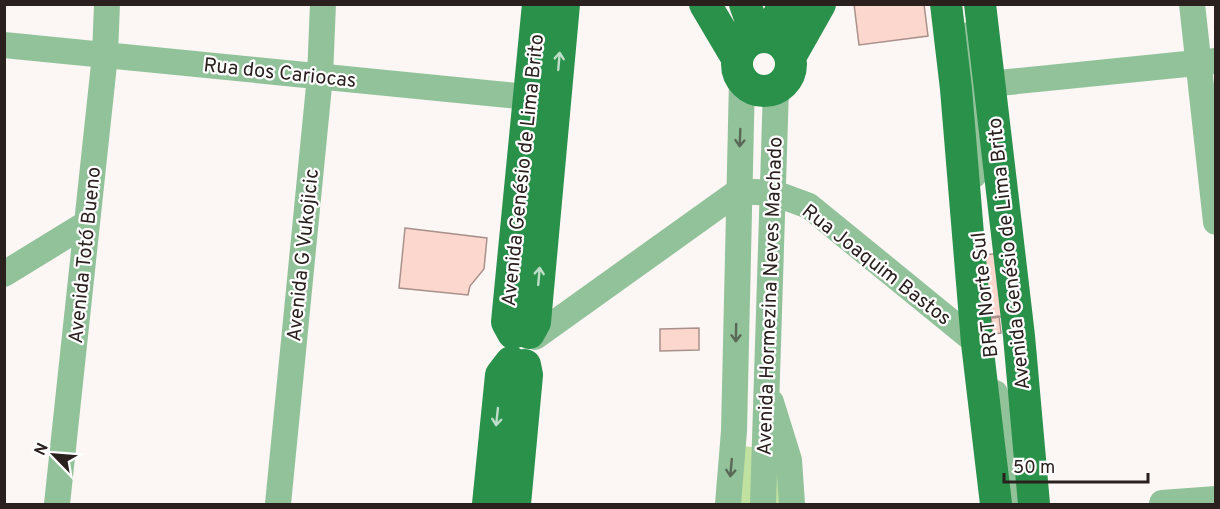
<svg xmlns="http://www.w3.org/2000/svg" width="1220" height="509" font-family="Overpass,sans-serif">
  <rect width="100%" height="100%" fill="#fcf7f5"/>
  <path fill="#c1e1a0" d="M740,446L777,449L783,504H735Z"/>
  <path fill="#fbd7cd" stroke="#a9918b" stroke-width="1.5" d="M854,4H924L928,36L859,45Z
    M405,228L487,238L484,269L470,286L468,295L399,288Z
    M1000,253L1007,316L985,319L977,256Z
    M999,316L1001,333L993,334L991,317Z
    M699,328V350L660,351V329Z"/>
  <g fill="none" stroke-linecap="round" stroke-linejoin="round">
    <path stroke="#92c29a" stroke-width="26" d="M1192,4L1216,222
      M969,35L977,130L974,175
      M4,45L548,99
      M989,84L1216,61
      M4,274L87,223
      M535,337L739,191L774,193L809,206L977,343
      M995,393L1010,459L1015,504
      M771,402L789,460L792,504
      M1162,503L1216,499
      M57,504L105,55L107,4
      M278,504L320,76L323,4
      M728,504L734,431L742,80
      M763,504L776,88"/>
    <path stroke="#29914a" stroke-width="32" d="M705,4L737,58
      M745,4L757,38
      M946,4L956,89L977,343L996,504
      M980,4L1019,336L1034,504
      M766,37L785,4
      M737 64a27 27 0 1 1 54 0a27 27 0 1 1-54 0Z
      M790,57L820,4
      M513,333L507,322L538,4
      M529,333L535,322L564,4
      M488,504L501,375L511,362
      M515,504L527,375L525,365"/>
  </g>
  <defs><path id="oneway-shaft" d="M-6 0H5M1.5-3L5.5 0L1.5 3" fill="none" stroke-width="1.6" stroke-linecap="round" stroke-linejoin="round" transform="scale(1.5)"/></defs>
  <g stroke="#bfdec9">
    <use href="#oneway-shaft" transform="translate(559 61) rotate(-85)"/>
    <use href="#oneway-shaft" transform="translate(539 276) rotate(-85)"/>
    <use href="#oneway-shaft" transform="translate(497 417) rotate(96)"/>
  </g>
  <g stroke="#596956">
    <use href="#oneway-shaft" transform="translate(740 138) rotate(92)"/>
    <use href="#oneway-shaft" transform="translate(736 333) rotate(91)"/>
    <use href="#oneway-shaft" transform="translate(731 468) rotate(95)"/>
  </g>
  <g text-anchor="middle" stroke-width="4.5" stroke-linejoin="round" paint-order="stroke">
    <g font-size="20" fill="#2a211e" stroke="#fff">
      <text transform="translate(280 72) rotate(6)" y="7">Rua dos Cariocas</text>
      <text transform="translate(522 170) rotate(-84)" y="7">Avenida Genésio de Lima Brito</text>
      <text transform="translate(1008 254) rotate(-96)" y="7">Avenida Genésio de Lima Brito</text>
      <text transform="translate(84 255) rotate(-84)" y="7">Avenida Totó Bueno</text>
      <text transform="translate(302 255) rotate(-84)" y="7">Avenida G Vukojicic</text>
      <text transform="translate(877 264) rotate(38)" y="7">Rua Joaquim Bastos</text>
      <text transform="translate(984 295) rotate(-96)" y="7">BRT Norte Sul</text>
      <text transform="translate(769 296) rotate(-88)" y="7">Avenida Hormezina Neves Machado</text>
    </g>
  </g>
  <rect width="1220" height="509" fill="none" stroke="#2a211e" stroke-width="12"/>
  <g transform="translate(54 455) rotate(295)" stroke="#ffffff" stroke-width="4.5" paint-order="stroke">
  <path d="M0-4.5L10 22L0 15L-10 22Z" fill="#2a211e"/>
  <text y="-9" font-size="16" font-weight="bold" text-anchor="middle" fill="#2a211e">N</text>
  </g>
  <path d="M1004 473v9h144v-9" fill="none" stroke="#2a211e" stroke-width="3"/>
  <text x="1013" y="473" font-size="18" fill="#2a211e" stroke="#ffffff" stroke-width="4.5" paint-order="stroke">50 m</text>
</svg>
